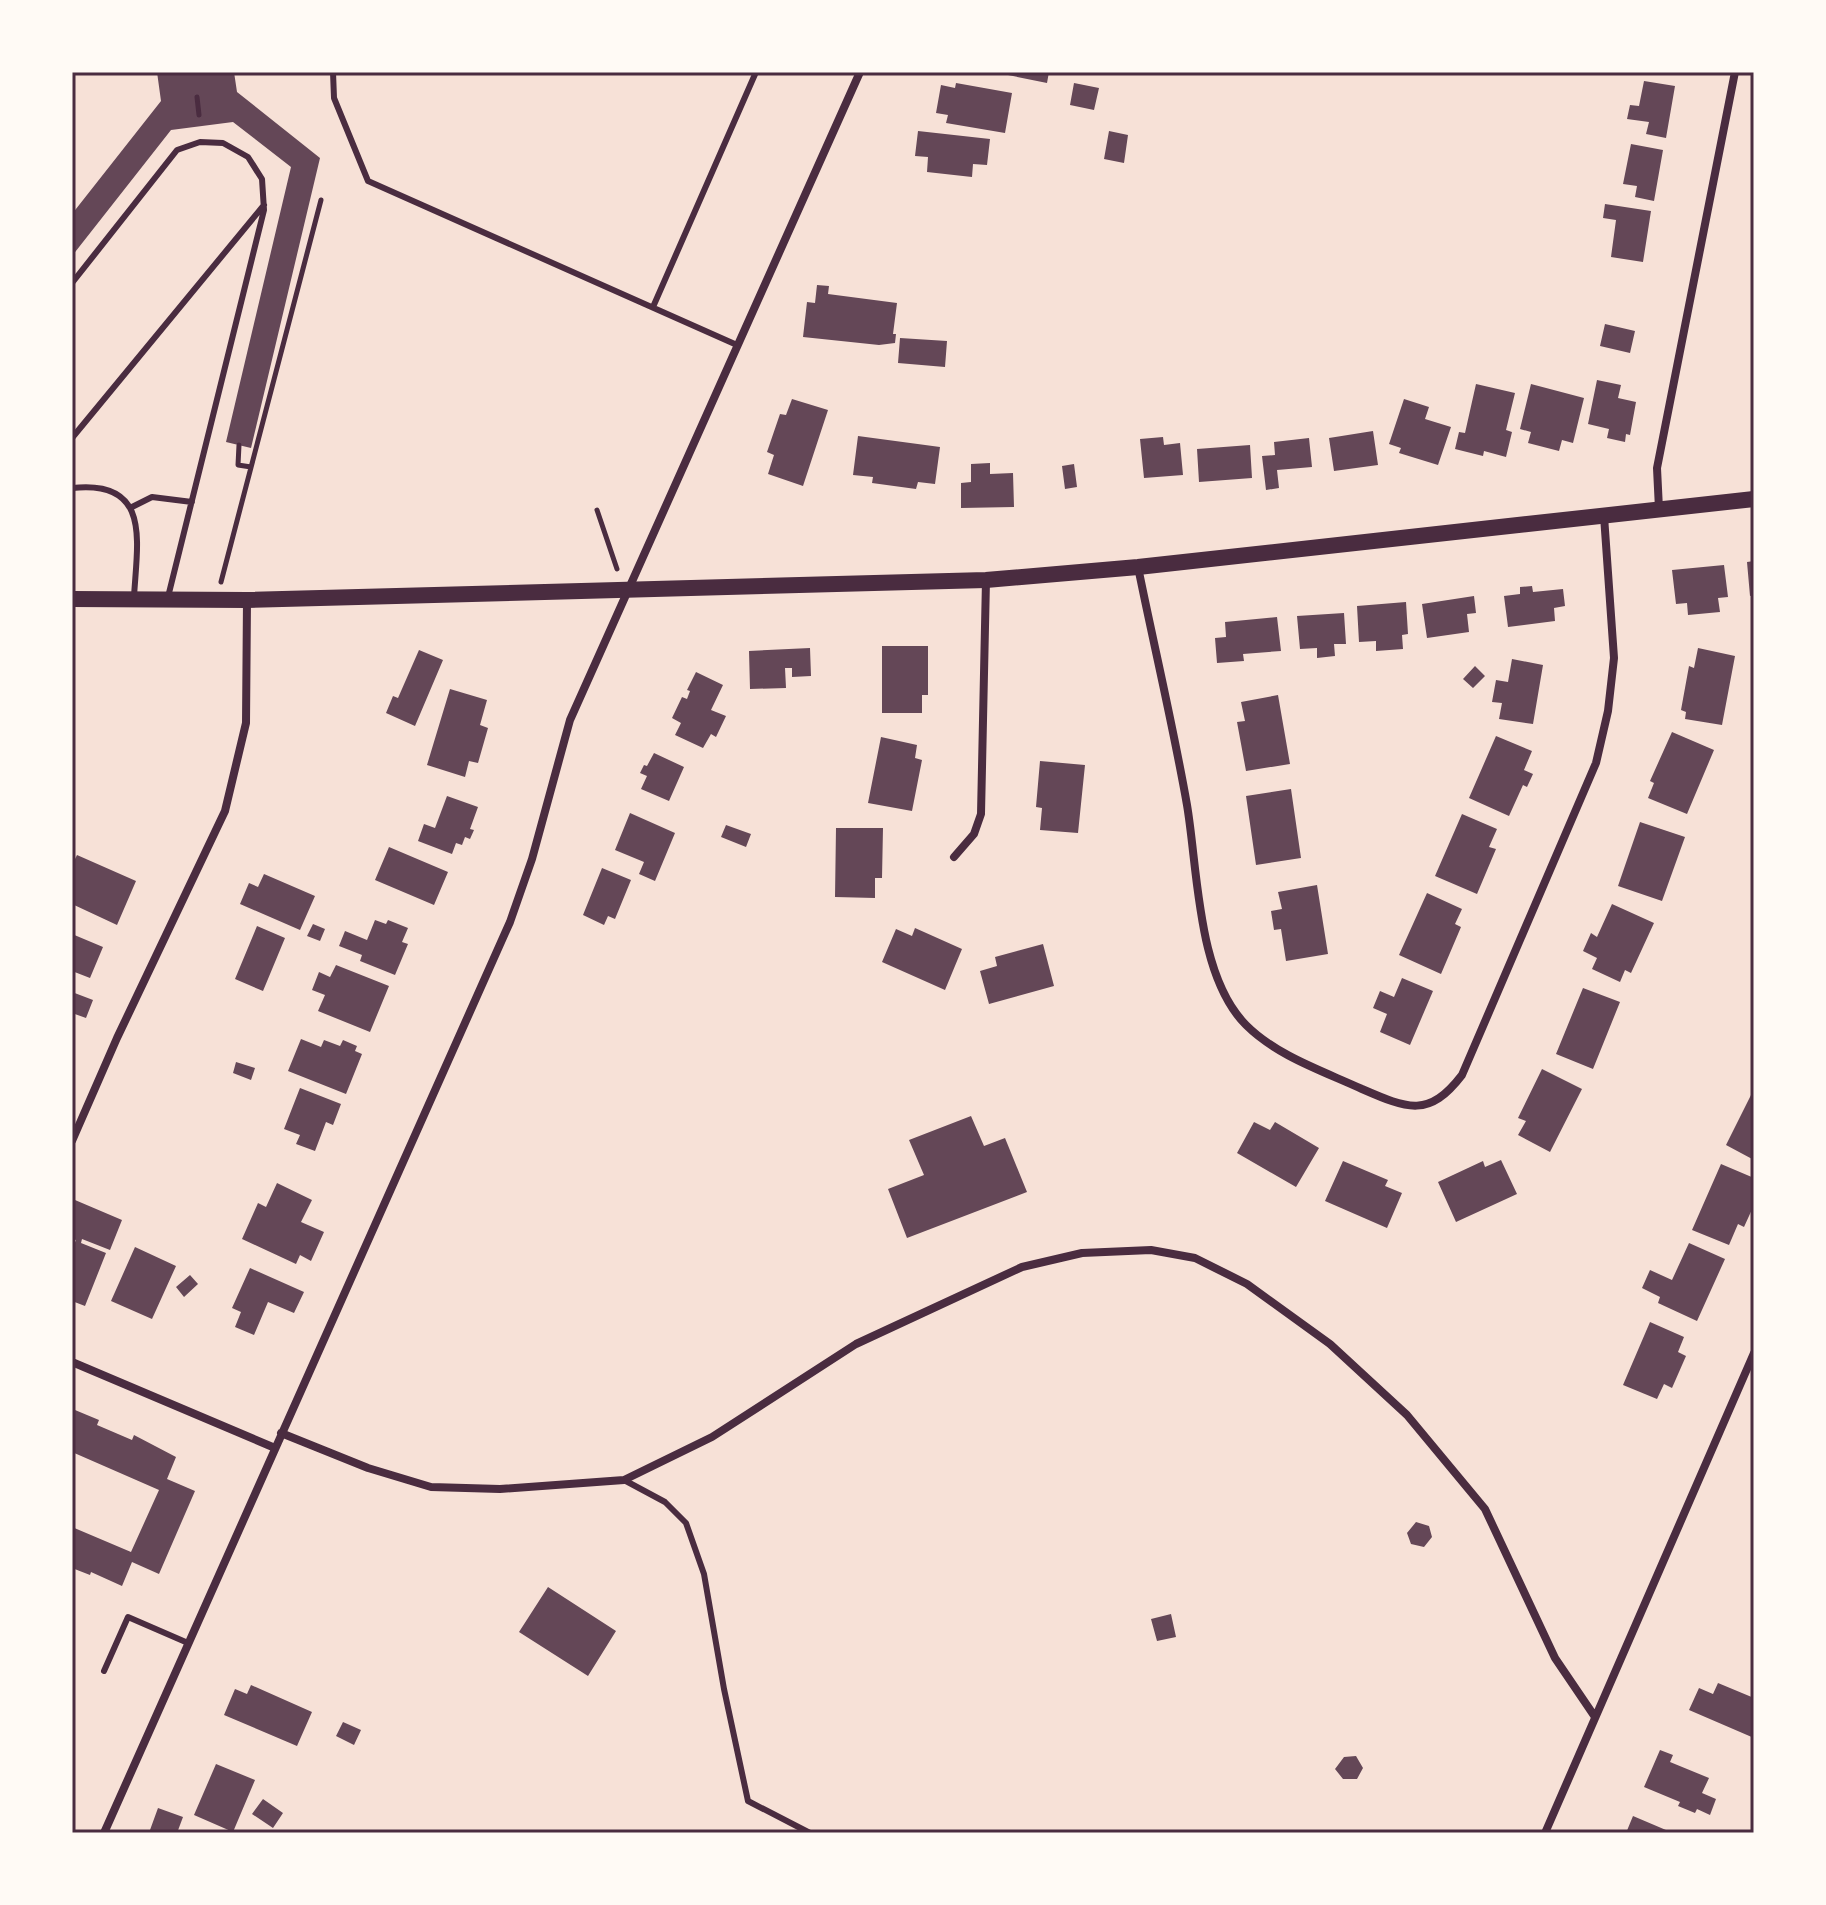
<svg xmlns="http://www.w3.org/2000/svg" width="1826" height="1905" font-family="Georgia,serif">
  <rect width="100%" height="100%" fill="#f7e1d7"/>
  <path fill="#644757" d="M157,72H234L237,92L320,158L251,448L226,442L291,167L233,122L171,130L72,256V214L161,101Z
    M993,72H1049L1047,83Z
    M1644,81L1675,86L1666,138L1646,134L1649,122L1627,119L1630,105L1639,106Z
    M956,83L1012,93L1005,133L946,123L948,115L936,113L941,85L955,88Z
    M1074,83L1099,88L1094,110L1070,105Z
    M918,131L990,139L987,165L973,164L972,177L927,172L928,157L915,156Z
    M1109,131L1128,135L1124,163L1104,159Z
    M1631,144L1663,150L1654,201L1635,197L1637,186L1623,184Z
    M1605,204L1651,211L1643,262L1611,257L1616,220L1603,218Z
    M817,285L829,286L828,294L897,303L893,334H896L895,343L879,345L803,337L807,302L815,303Z
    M1605,324L1635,331L1630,353L1600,346Z
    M900,338L947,341L945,367L898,363Z
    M1597,380L1621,385L1618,398L1636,402L1630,435L1626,434L1625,442L1607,438L1609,429L1588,424Z
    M1476,384L1515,393L1506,430L1512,432L1506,457L1484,451L1483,456L1455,449L1459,432L1465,433Z
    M1531,384L1584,398L1573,443L1562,440L1559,451L1528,443L1531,432L1520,429Z
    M792,399L828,410L803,486L768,474L774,455L767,452L780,414L786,415Z
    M1404,399L1429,407L1425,419L1451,427L1438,465L1399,453L1401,448L1389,444Z
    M1373,431L1378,465L1334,471L1329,438Z
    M858,436L940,447L935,484L918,482L916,489L872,483L873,477L853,475Z
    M1163,437L1164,445L1180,443L1183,475L1144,478L1140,439Z
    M1309,438L1312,467L1277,470L1279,488L1266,490L1262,456L1275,455L1274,442Z
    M1250,445L1252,478L1199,482L1197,449Z
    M990,463V474L1013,473L1014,507L961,508V483L971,482V464Z
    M1074,464L1077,487L1065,489L1062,466Z
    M1754,561V595L1750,596L1747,562Z
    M1724,565L1728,597L1718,598L1720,612L1688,615L1687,603L1676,604L1672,570Z
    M1532,586L1533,592L1563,589L1565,606L1554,608L1555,621L1508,627L1504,596L1520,594V587Z
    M1474,596L1476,613L1467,614L1469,632L1427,638L1422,604Z
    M1406,602L1408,634L1402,635L1403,649L1376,651V641L1359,642L1357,606Z
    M1344,613L1346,644H1334L1335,656L1317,658V648L1300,649L1297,616Z
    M1277,617L1281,651L1243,654L1244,661L1217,663L1215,638L1226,637L1225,622Z
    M882,646H928V695H922V713H882Z
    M810,648L811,676L792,677V668H785L786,688L750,689L749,651Z
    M1698,648L1735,656L1722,725L1685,719L1686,712L1681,710L1689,666L1694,668Z
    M419,650L443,660L415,726L386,713L393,696L398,698Z
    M1512,659L1543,665L1533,724L1499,719L1502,703L1492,702L1496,680L1508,682Z
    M1475,666L1485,676L1473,688L1463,679Z
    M696,672L723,685L711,710L726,716L716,737L711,734L703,748L675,735L681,723L672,718L682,697L687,699L690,691L687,690Z
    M450,689L487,700L480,725L488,728L478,763L469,761L465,777L427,765Z
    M1278,695L1290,764L1246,771L1237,722L1245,721L1241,702Z
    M1672,732L1714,750L1687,814L1648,798L1654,783L1650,781Z
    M1496,736L1532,751L1524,770L1533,774L1527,787L1523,785L1509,816L1469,798Z
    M881,737L917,745L915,758L922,760L912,811L868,803Z
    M654,753L684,767L669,801L641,789L647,776L640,773L644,765L647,766Z
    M1040,761L1085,765L1078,833L1040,830L1042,808L1036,807Z
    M1291,789L1301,858L1256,865L1246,796Z
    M447,796L478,807L470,829L474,830L470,839L465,837L462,845L456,843L452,854L418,841L424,824L435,828Z
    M630,813L675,833L655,881L639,874L644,862L615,850Z
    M1462,814L1497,829L1489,847L1496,849L1477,894L1435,876Z
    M1640,822L1685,837L1662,901L1618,886Z
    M726,825L751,834L746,847L721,837Z
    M836,828H883L882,878H875V898L835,897Z
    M389,847L448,872L434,905L375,880Z
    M77,855L136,881L117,925L72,904V865Z
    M602,868L631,880L615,919L608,916L604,925L583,915Z
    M264,874L315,896L300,930L240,904L249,883L258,887Z
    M1317,885L1328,954L1286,961L1281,929L1274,930L1271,911L1282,909L1278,892Z
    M1427,893L1462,909L1455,924L1461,927L1441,974L1399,955Z
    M1612,904L1654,923L1631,973L1625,970L1620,982L1592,969L1597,958L1583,951L1591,933L1597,937Z
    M375,920L386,924L388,920L408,928L402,942L408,944L395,975L360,961L362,955L339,946L345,931L367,940Z
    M313,924L325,929L320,941L307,936Z
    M257,926L285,938L263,991L235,979Z
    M915,928L962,949L945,990L882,962L896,929L912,936Z
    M72,934L103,947L90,978L72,971Z
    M1043,944L1054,986L989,1004L980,971L997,966L995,957Z
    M336,965L389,986L370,1032L318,1011L325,995L312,990L319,972L330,977Z
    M1402,978L1433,991L1410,1045L1380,1032L1387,1014L1373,1008L1380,991L1394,997Z
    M1583,988L1620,1002L1593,1069L1556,1054Z
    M72,992L93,1000L86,1018L72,1013Z
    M301,1039L321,1047L324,1040L340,1046L343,1040L357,1046L355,1051L362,1054L346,1094L288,1071Z
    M236,1062L255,1068L251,1080L233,1073Z
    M1542,1069L1582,1089L1550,1152L1518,1135L1526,1121L1518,1118Z
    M300,1088L341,1104L333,1125L326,1122L315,1151L296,1144L300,1135L284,1129Z
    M1754,1089V1160L1726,1145Z
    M971,1116L984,1146L1005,1138L1027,1192L907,1238L888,1189L924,1175L909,1140Z
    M1254,1122L1270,1130L1275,1122L1319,1148L1296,1187L1237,1153Z
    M1501,1160L1517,1194L1456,1222L1438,1182L1483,1161L1485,1167Z
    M1343,1161L1388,1180L1385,1186L1402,1193L1387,1228L1325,1201Z
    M1721,1164L1754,1178V1205L1744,1227L1738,1224L1729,1245L1692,1230Z
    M277,1183L312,1200L301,1222L324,1232L311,1261L300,1255L296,1264L242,1239L258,1203L266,1207Z
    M75,1200L122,1220L110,1250L82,1239L81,1243L106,1253L85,1306L72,1301V1250L76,1240L72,1239V1208Z
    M1689,1243L1725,1259L1697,1321L1658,1303L1660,1297L1642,1288L1650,1270L1672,1280Z
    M135,1247L176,1266L152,1319L111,1301Z
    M250,1268L304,1292L294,1313L268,1302L254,1335L235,1327L241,1312L232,1308Z
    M190,1275L198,1284L184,1297L176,1287Z
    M1650,1322L1684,1337L1678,1352L1686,1356L1672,1388L1664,1384L1657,1399L1623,1385Z
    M75,1410L99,1420L97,1425L132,1440L134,1435L176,1457L167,1479L195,1491L159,1574L132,1562L122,1586L91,1572L90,1575L72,1568V1527L131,1552L159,1490L72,1452V1414Z
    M1416,1522L1429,1526L1432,1537L1424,1547L1411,1544L1407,1533Z
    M548,1587L616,1631L588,1676L519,1632Z
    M1171,1614L1176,1637L1157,1641L1151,1619Z
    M1718,1683L1754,1698V1738L1689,1710L1699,1688L1713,1694Z
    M251,1685L312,1712L297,1746L224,1715L235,1689L247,1694Z
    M343,1722L361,1730L354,1745L336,1736Z
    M1660,1750L1673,1755L1670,1762L1709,1778L1702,1793L1716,1799L1710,1815L1697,1809L1695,1813L1678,1806L1680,1802L1644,1787Z
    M1356,1756L1363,1768L1357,1779H1343L1335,1769L1344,1757Z
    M216,1764L255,1780L233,1832L194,1815Z
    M263,1799L283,1813L273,1828L252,1814Z
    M158,1808L183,1817L177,1833H159L150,1830Z
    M1633,1816L1673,1833H1626Z"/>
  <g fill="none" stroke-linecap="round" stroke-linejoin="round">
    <path stroke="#4a2c40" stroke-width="5" d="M197,97L199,115
      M239,445L238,465L251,467
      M597,510L617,569
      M221,582L321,200"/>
    <path stroke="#4a2c40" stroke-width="6" d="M333,72L334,98L368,181L737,345
      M72,283L177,150L200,142L223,143L248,157L262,179L264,210L168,597
      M653,307L756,72
      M72,438L264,205
      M72,488C152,479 137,542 134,597
      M132,507L152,497L192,502
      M624,1480L665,1502L686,1523L704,1574L724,1689L748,1801L810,1833
      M104,1671L128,1617L188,1643"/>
    <path stroke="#4a2c40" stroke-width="8" d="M1659,509L1657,468L1735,72
      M1138,567C1154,646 1173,725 1187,805C1198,870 1197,976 1246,1025C1277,1056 1323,1071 1362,1089C1408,1109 1429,1118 1462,1075L1596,763L1608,711L1614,658L1604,516
      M954,857L974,834L981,814L986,580
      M72,1141L117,1038L225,811L246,723L247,600
      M72,1362L275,1448
      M281,1433L368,1468L431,1487L500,1489L624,1480L712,1437L856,1344L1022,1267L1082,1253L1151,1250L1195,1258L1247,1284L1330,1344L1407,1415L1485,1509L1555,1658L1595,1717
      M104,1833L510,922L532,859L570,720L860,72
      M1545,1833L1754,1353"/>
    <path stroke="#4a2c40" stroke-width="16" d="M72,599L247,600L986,580L1138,567L1754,499"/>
  </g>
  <rect width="1826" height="1905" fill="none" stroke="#fffaf5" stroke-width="148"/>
  <rect x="74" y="74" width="1678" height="1757" fill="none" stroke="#4a2c40" stroke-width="3"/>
</svg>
